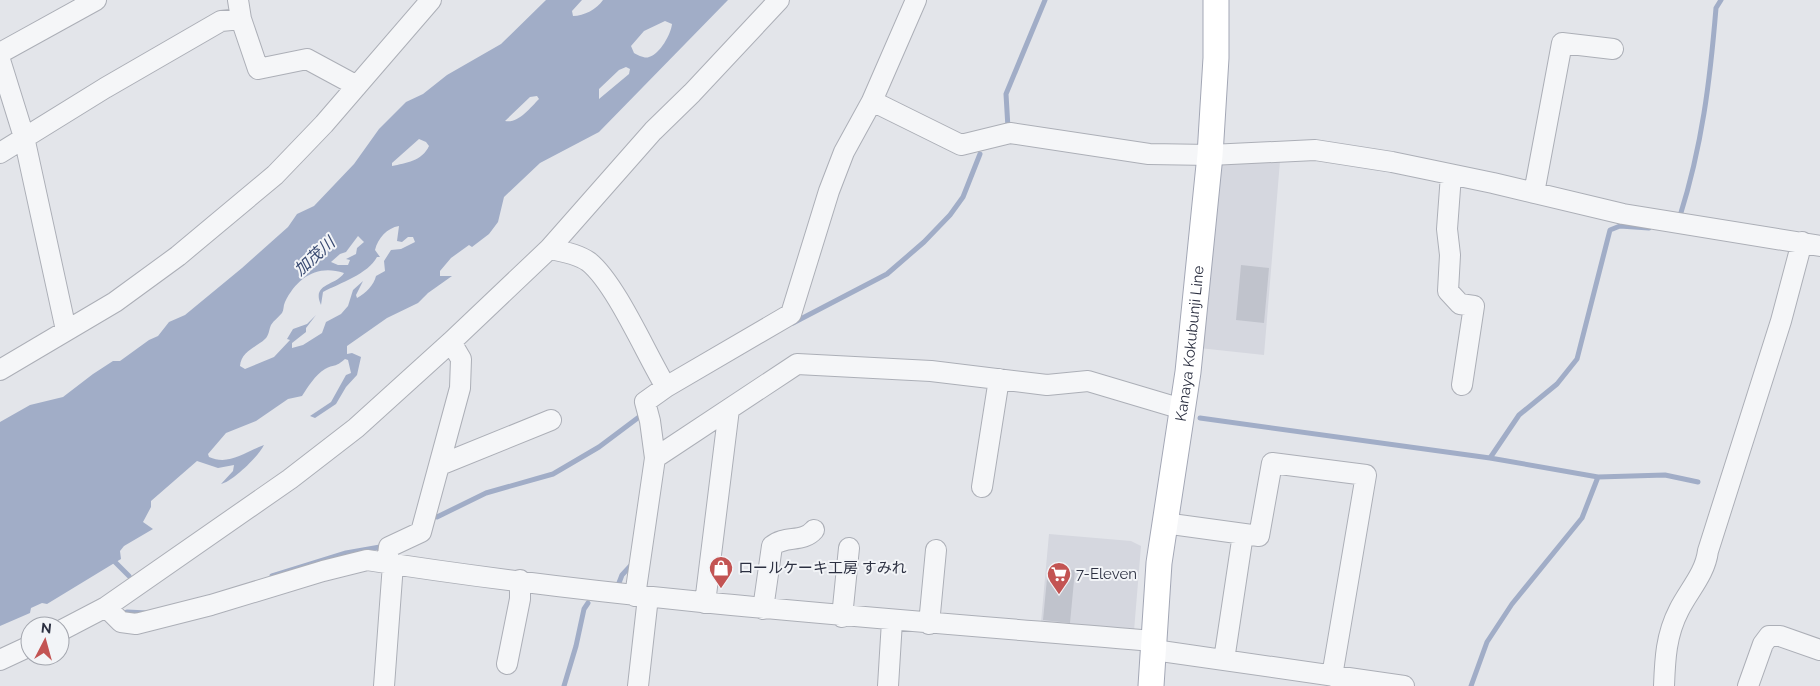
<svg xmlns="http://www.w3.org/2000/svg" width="1820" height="686" font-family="Raleway,'Noto Sans JP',sans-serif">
  <rect width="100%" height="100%" fill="#e3e5ea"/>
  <path fill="#d5d7df" d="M1215,160L1280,161L1264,355L1199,348Z
    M1049,534L1131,541L1141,546L1134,631L1041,622Z"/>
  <path fill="#a1adc7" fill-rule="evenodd" d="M546,0H582L572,11L573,16C584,16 597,9 603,0H728L599,132L540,163L504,197L498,222L489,234L472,247L469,245L451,258L440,271V276H452L428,293L418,303L387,318L347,346V354L352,353L361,357L357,375L346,387L336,404L315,418L310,416L331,402L346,375L351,373L348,360L345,359C335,368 334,364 325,369C315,375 308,387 302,396L288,399L256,421L226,433L208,454L209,457C229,466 245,452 264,445C259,456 232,482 221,484L233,471L234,465L218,468L197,461L151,501V507L143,522L153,529L124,546L120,551L121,559L47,604L42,603L31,608L30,613L0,626V422L30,405L63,397L93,374L113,361H120L149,340L158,336L169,322L185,315L242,268L288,227L297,214L314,206L354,164L379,129L406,102L423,94L447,75L501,44ZM665,21L672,24C671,34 660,54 649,57C645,59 638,55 634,53L631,46L644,31ZM626,67L630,69L629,74L599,99V89L619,70ZM537,96L539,99C530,108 518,124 505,121L530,97ZM419,139L426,142L429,146C422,161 406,163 392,166V163ZM399,226L397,241L402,242L408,237H413L415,242L401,249L391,250L384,261L385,271L376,276C374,285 366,293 357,298L356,295L363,281L353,290L348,306L341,314L326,322L322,333L303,345L292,348V343L306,332V328L316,315L307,324L293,329L287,339L290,340L274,357L245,369L240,366C241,351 257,347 265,339C269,336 269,329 271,325C274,320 279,317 282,313C284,310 283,306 285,302C297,277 318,264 344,273C336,286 311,283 321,305L323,292C340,283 368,274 377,257H380L375,250C378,238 387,228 399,226ZM358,236L364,242L357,248L356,254L346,259L350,260L348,265H338L331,262L340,254L346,252Z"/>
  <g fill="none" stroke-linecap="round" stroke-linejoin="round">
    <path stroke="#a1adc7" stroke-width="5" d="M1008,128L1006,94L1045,0
      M1680,216C1702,146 1710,81 1716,8L1721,0
      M793,323L887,274L924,242L950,215L963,197L980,154
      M1200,418L1490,458L1519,415L1557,384L1577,359L1610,230L1620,226L1649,228
      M1490,458L1598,477L1665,475L1698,482
      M437,517L486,493L553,474L599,447L643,414
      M112,559L129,576
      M272,576L346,553L380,547
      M617,588L622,575L634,562
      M127,612L147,613
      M564,686L576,646L584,609L588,603
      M1471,686L1487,642L1512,604L1582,518L1598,477"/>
  </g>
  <path fill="#c0c3cc" d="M1241,265L1269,268L1264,323L1236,320Z
    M1048,568L1075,570L1070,623L1043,620Z"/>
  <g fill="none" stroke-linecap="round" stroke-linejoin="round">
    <g stroke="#acafb7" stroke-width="22">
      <path id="minor" d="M238,0L241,19L258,69L307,59L357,86
        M916,0L872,101L961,145L1010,133L1149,154L1210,155L1315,150L1392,162L1493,183L1623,214L1820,246
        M0,53L96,0
        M0,60L24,137L66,330
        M0,153L105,88L221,21L241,19
        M1451,175L1447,229L1450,255L1448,291L1460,304L1474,306L1462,385
        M1534,193L1562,43L1613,49
        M549,249C562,251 578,254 589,262C616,284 646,354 666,387L791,314L829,191L844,152L872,101
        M0,370L115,302L178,256L275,175L324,124L431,0
        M655,458L650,421L645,402L666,387
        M440,465L551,420
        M982,487L999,379
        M1164,523L1259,536L1272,463L1366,475L1332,676
        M387,563L389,547L421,532L460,388L461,359L451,342
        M635,596L655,458L797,364L931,371L1047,385L1088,381L1182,409
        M705,603L729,409
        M106,607L121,622L136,624L211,605L323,571L367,560C628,601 891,619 1154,641
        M763,609L772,546C785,535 803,543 814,530
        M842,617L849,548
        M929,624L936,550
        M60,631L106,607L290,479L356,428L451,342L549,249L653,131L692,93L779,0
        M1154,650L1404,686
        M0,660L30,646
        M1224,660L1243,534
        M507,664L520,599V580
        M384,686L393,564
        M638,686L648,597
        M888,686L892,621
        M1664,686C1665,659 1666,635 1679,610C1689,590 1705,574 1708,551L1781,321L1802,242
        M1748,686L1763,644L1769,636H1780L1820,650"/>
    </g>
    <g stroke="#a3a7b5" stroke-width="27">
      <g id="major">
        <path id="s1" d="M1151,686L1159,563L1188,372L1210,155L1216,58V0"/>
      </g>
    </g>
    <use href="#minor" stroke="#f5f6f8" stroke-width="20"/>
    <use href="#major" stroke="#fff" stroke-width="25"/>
  </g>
  <defs>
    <g id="shop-pin" transform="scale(1.25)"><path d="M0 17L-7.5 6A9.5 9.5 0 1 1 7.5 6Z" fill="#c35453" stroke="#f2f4f7"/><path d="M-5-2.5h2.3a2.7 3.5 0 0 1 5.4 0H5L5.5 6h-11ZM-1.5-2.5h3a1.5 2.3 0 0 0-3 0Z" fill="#fff"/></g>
    <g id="supermarket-pin" transform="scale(1.25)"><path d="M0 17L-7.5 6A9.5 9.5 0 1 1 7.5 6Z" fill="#c35453" stroke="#f2f4f7"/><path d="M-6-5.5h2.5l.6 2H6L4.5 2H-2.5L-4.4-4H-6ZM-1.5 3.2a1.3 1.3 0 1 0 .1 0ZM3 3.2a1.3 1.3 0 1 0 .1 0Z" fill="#fff"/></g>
  </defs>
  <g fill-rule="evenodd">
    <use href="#shop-pin" x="721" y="568"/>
    <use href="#supermarket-pin" x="1059" y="574"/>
  </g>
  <g text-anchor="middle" stroke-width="4" stroke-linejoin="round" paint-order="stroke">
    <g font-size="15" fill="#2c3041" stroke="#f2f4f7">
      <text dy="5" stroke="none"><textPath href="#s1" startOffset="345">Kanaya Kokubunji Line</textPath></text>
    </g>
    <g font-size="15" fill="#2c3041" stroke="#f2f4f7" text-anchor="start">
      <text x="738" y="573">ロールケーキ工房 すみれ</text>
      <text x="1076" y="579">7-Eleven</text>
    </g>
    <g font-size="16" font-style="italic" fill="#394a71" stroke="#f2f4f7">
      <text transform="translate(314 256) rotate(-42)" y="6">加茂川</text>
    </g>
  </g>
  <g transform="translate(45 641) rotate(6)"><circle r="24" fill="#f2f4f7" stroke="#a3a6ae"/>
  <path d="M0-4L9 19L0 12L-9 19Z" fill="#c35453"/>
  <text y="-8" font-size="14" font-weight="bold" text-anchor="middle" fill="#2c3041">N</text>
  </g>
</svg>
